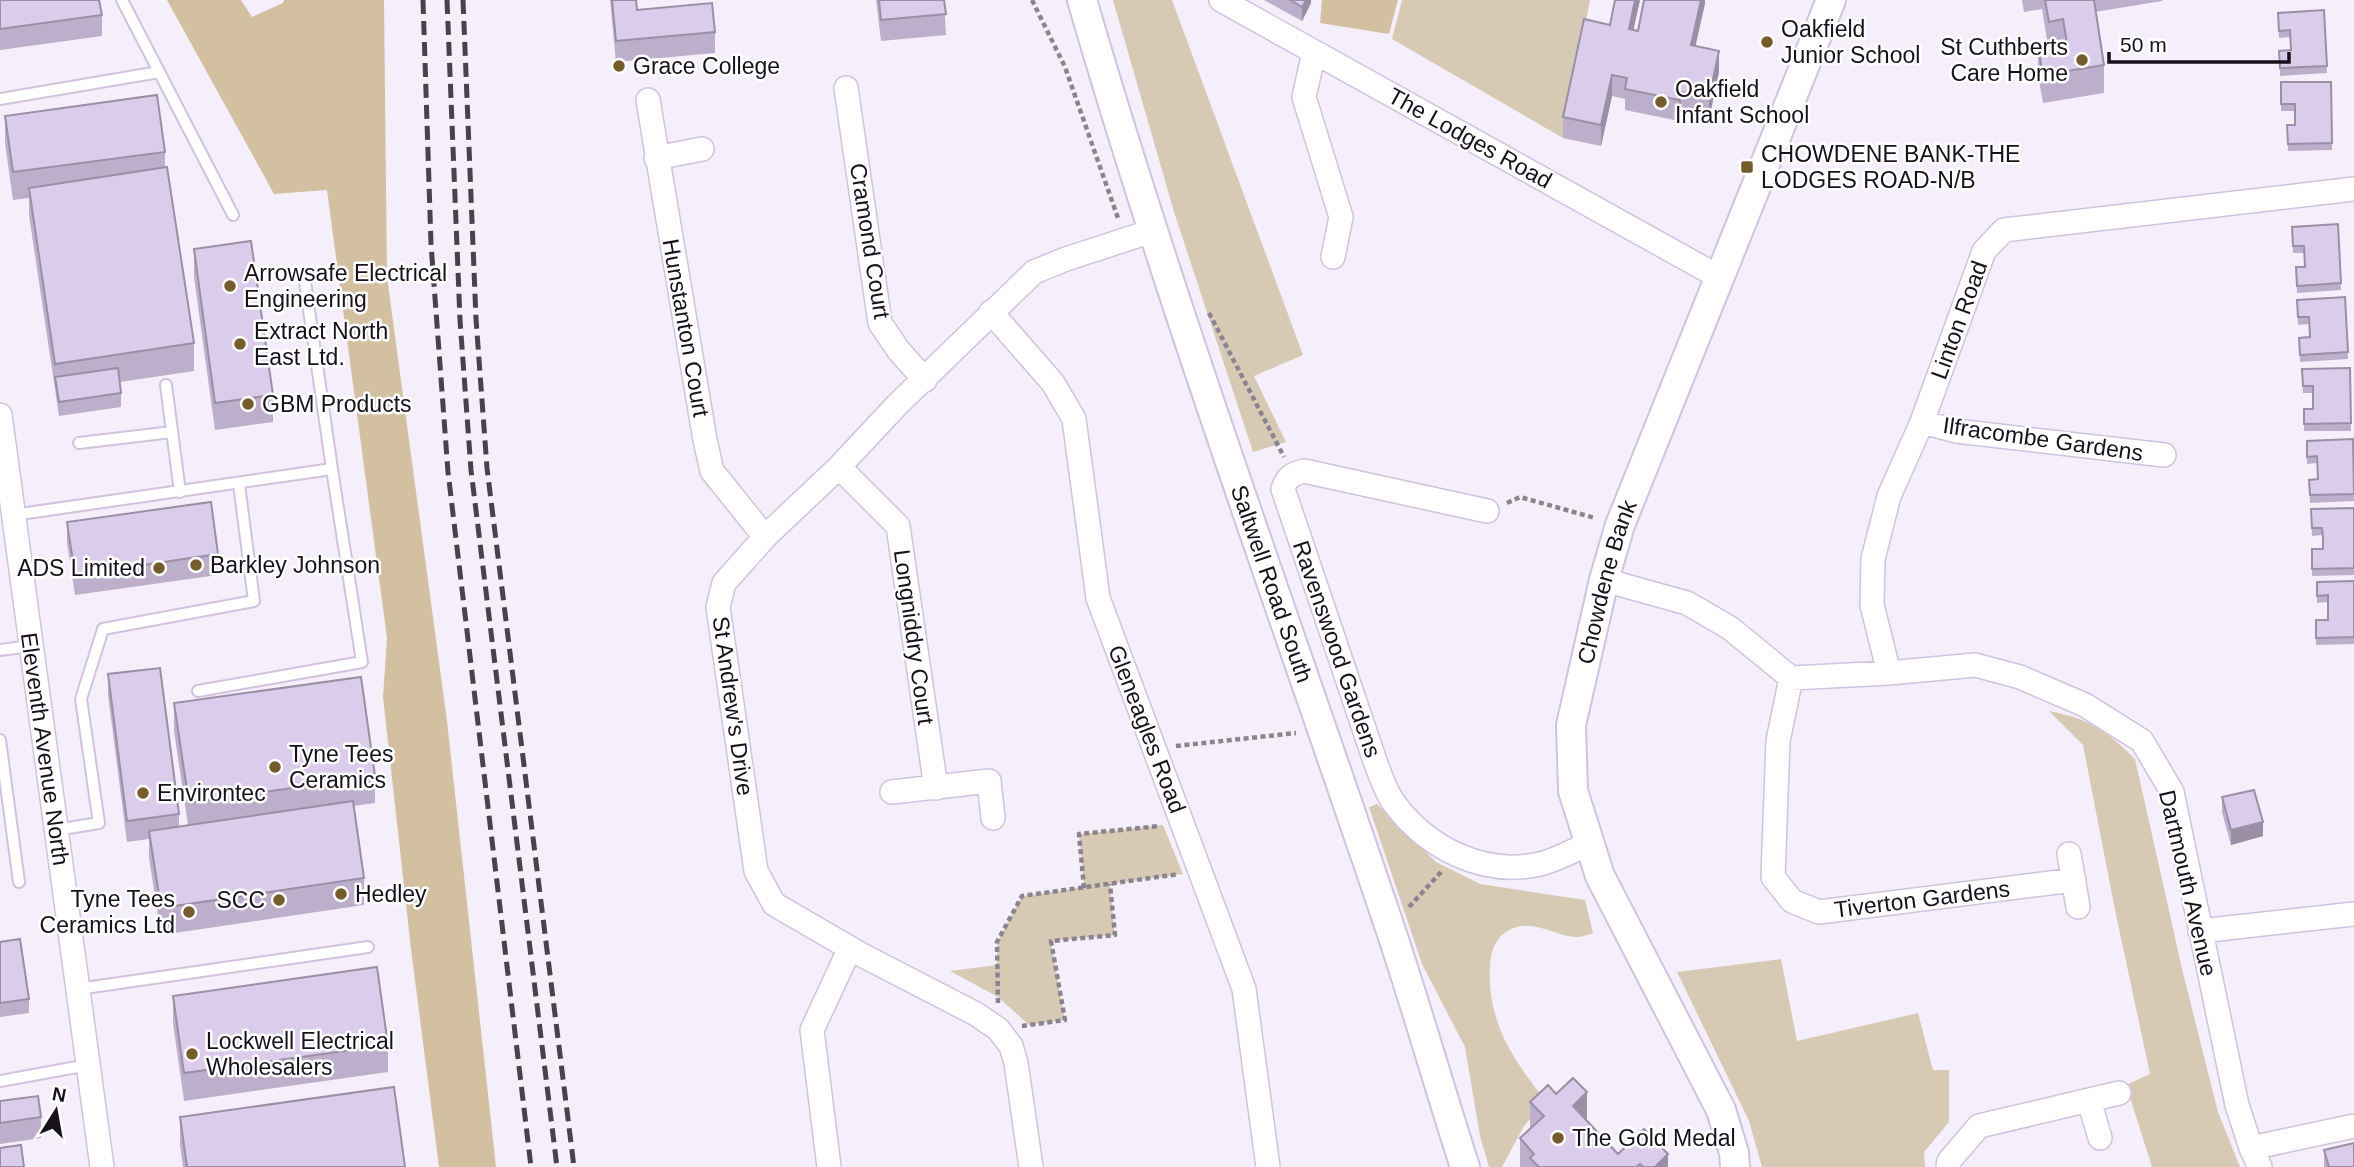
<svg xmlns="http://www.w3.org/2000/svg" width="2354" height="1167" font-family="Helvetica,sans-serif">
  <rect width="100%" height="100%" fill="#f5effb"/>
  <path fill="#d7cab5" d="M1113,0H1172L1303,355L1254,376L1286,442L1253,452L1174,212Z
    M1402,0H1590L1563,138L1392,39Z
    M2049,711C2090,719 2106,730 2135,759L2183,973L2218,1112L2240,1167H2152L2126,1085L2150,1074L2115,910L2083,745Z
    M1377,804L1436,862L1480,884L1585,900L1593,933C1588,935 1582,937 1577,937C1556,937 1536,920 1514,928C1497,934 1491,949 1490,966C1487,1021 1512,1059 1546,1101L1524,1126L1502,1167H1489L1480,1136L1465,1047L1422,964L1369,807Z
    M1163,825L1183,874L1110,884L1115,935L1051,941L1065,1020L1029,1025L998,997L950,971L997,965V942L1022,896L1084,887L1079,834Z
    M1781,959L1797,1041L1918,1013L1933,1070H1949V1122L1924,1152L1925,1167H1762L1749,1121L1677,972Z"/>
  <path fill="#d2c0a1" d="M167,0H241L252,17L283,3L284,0H384L387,277L447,721L496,1167H439L411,949L383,697L387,638L327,190L274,194Z
    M1322,0H1398L1389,34L1320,23Z"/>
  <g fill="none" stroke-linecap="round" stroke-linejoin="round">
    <g stroke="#d1c2e0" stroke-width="14">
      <path id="service" d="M122,0L233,215
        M0,99L159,72
        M305,282L332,469
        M166,385L180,492
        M79,443L172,432
        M13,515L332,469L362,662L198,691
        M0,650L31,646
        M0,740L19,882
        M56,830L99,823L81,699L103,629L254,601L239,484
        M78,989L368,947
        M0,1081L88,1065"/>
    </g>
    <g stroke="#d1c2e0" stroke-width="26">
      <path id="minor" d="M1221,0L1719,277
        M1314,52L1304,97L1341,217L1333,257
        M846,88L880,323L899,351L925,380
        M648,100L705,440L712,471L765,537
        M656,158L702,149
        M991,312L1053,383L1074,419L1098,598L1244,989L1268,1167
        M0,415L102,1167
        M1922,422L1956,431L2164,455
        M839,467L898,526L936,788
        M1487,511L1304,471C1292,474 1287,477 1283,489L1376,764C1381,776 1386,793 1394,803C1427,848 1484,877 1540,864C1557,860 1574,850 1590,843
        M1604,580L1687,603L1730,628L1791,678L1889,673L1975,665L2020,677L2085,705L2142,741L2172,792L2237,1105L2251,1148L2260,1167
        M1889,673L1872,605L1873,559L1889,496L1922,422L1984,251L2004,230L2354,189
        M1791,678L1778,741L1773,877L1792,901L1819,912L2074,880
        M892,792L989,781L993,818
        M2069,854L2078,907
        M2200,931L2354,914
        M2089,1100L2100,1138
        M2251,1148L2354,1126
        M829,1167L812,1030L850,948
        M1031,1167L1016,1063L1011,1046L998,1029L976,1014L860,954L774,904L756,871L718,607L724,583L765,537L839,467L896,406L1034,272L1066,259L1152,231
        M1948,1167L1949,1161L1979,1126L2119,1093"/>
    </g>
    <g stroke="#d1c2e0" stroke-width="32">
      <g id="tertiary">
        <path id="s1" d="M1082,0C1173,312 1285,617 1389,925C1416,1005 1439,1087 1465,1167"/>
        <path id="s2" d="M1735,1167L1734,1153L1721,1110L1600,876L1573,791L1571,725L1604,580L1620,525L1831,0"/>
      </g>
    </g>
    <path stroke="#8a8490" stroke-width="4.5" stroke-dasharray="5 3.5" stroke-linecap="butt" d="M1032,0L1065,67L1119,221
      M1209,313L1284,457
      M1507,503L1520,497L1595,518
      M1176,746L1296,733
      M1084,888L1079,834L1160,826
      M1409,907L1441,872
      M998,1003L997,942L1022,896L1179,874
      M1022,1026L1065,1020L1051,941L1115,935L1110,884"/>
    <use href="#service" stroke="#fff" stroke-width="10"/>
    <use href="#minor" stroke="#fff" stroke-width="23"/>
    <use href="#tertiary" stroke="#fff" stroke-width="28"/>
    <path stroke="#48424d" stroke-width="5" stroke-dasharray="14 7" stroke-linecap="butt" d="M423,0L431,244L448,472L531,1167
      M447,0L460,320L471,470L557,1167
      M463,0L476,319L487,468L574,1167"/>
  </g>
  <path fill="#bdafcb" d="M0,0L102,15V36L0,50Z
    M610,0H636L637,10L715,32V53L616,62Z
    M876,0H944L946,35L881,41Z
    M1264,0H1311V3L1302,21Z
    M1640,0L1633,30L1638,31L1705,0L1695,46L1719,72L1709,119L1681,113L1679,121L1625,110V99L1612,96L1601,146L1563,138V117L1610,25Z
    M2022,0H2162V1L2095,12L2104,65V93L2043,103L2038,75V47L2048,46L2042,9L2024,12Z
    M2324,10L2327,73L2280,76L2279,51L2290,50V37L2279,38L2278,13Z
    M2281,82H2331L2332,150L2288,151L2287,125H2295V111H2281Z
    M5,116L165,152V168L194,343V371L120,382L121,393V407L59,416L29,215V198L13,200L5,143Z
    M2338,224L2341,290L2297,293L2296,267H2304V253H2293L2292,227Z
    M194,249L273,395V422L215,430L194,277Z
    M2345,297L2348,359L2300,362L2299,338L2309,337V324L2298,325L2297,300Z
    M2350,368L2351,431H2304V409H2313V393H2303L2302,369Z
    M2307,441L2354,471V501L2310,503L2309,480L2318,479L2317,463L2307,464Z
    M2354,508V575L2312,576V549H2323L2322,535L2312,536L2311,509Z
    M67,522L218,554V575L75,595L67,543Z
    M2354,581V644L2316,645V620H2328V602L2317,603V582Z
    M108,674L179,814V826L188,825L174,731V703L375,776V803L354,806L364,878V905L161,935L149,858V839L127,842L108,695Z
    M2222,797L2263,836L2231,845L2222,812Z
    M0,942L29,999V1013L0,1017Z
    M173,996L388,1045V1072L184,1101L173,1023Z
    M1556,1094L1587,1120L1618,1154L1668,1167H1521L1520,1166V1138L1530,1128V1102Z
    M0,1101L41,1117V1138L0,1144Z
    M180,1117L405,1167H183L180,1145Z
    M2324,1150L2354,1167H2324Z"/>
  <path fill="#9a8fa5" d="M1306,0H1311V3L1302,21V7Z
    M1635,0H1640L1629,50V29Z
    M1701,0H1705V4L1691,66V45Z
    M1719,51V72L1709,119V98Z
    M1612,75V96L1601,146V125Z
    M1681,92V113L1679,121V100Z
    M2263,822V836L2231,845V830Z
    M1587,1092V1120L1573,1133V1106Z
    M1668,1154V1167H1655Z"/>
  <path fill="#dcccec" stroke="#9a8fa5" stroke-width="2" d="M0,0H99L102,15L0,29Z
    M612,0H636L637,10L712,3L715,32L616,41Z
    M879,0H944L946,14L881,20Z
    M1290,0H1306L1302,7Z
    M1615,0H1635L1629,29L1638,31L1644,0H1701L1691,45L1719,51L1709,98L1681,92L1679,100L1625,89L1627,78L1612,75L1601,125L1563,117L1584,19L1610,25Z
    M2045,0H2094L2104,65L2043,75L2038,47L2067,43L2063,19L2049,22Z
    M2324,10L2327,66L2280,68L2279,51L2291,50L2290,30L2279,31L2278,13Z
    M2281,82H2331L2332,143L2288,144L2287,125H2295V104H2281Z
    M157,95L165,152L13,172L5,116Z
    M167,167L194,343L55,364L29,188Z
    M2338,224L2341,283L2297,286L2296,267H2305L2304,246H2293L2292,227Z
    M251,241L273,395L215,403L194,249Z
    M2345,297L2348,352L2300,355L2299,338L2310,337L2309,317H2298L2297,300Z
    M118,368L121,393L59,402L55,377Z
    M2350,368L2351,423L2304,424V409H2313V386H2303L2302,369Z
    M2353,439L2354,494L2310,495L2309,480L2318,479L2317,456L2307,457V441Z
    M211,502L218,554L75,575L67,522Z
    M2354,508V568L2312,569V549H2323V538L2322,528H2312L2311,509Z
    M2354,581V637L2316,638V620H2328V595L2317,596V582Z
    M160,668L179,814L127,821L108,674Z
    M361,677L375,776L189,803L174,703Z
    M2254,790L2263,822L2231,830L2222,797Z
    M353,801L364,878L161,908L149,831Z
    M20,939L29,999L0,1003V942Z
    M377,967L388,1045L184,1073L173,996Z
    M1573,1078L1587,1092L1573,1106L1618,1154L1644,1129L1668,1154L1655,1167H1643L1640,1164L1636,1167H1539L1530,1158L1534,1154L1520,1138L1544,1116L1530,1102L1548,1085L1556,1094Z
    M394,1087L405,1167H187L180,1117Z
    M38,1096L41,1117L0,1123V1101Z
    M2354,1143V1167H2329L2324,1150Z
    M21,1145L24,1167H0V1148Z"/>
  <g fill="#755c2d" stroke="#fff" stroke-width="2.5">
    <circle cx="1767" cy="42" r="7"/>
    <circle cx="2082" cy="60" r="7"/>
    <circle cx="619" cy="66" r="7"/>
    <circle cx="1661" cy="102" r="7"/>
    <rect x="1740" y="160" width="14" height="14" rx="3.5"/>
    <circle cx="230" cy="286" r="7"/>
    <circle cx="240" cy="344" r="7"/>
    <circle cx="248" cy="404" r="7"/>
    <circle cx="196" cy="565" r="7"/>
    <circle cx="159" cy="568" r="7"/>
    <circle cx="275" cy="767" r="7"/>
    <circle cx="143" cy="793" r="7"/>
    <circle cx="341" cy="894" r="7"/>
    <circle cx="279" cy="900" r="7"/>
    <circle cx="189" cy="912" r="7"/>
    <circle cx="192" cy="1054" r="7"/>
    <circle cx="1558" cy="1138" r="7"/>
  </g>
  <g text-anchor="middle" stroke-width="5" stroke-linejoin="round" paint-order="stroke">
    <g font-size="23" fill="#17111c" stroke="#fff" text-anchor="start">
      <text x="1781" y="37">Oakfield<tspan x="1781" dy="26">Junior School</tspan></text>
      <text x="2068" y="55" text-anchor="end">St Cuthberts<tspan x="2068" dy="26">Care Home</tspan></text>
      <text x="633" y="74">Grace College</text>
      <text x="1675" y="97">Oakfield<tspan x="1675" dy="26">Infant School</tspan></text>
      <text x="1761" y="162">CHOWDENE BANK-THE<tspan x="1761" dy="26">LODGES ROAD-N/B</tspan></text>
      <text x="244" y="281">Arrowsafe Electrical<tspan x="244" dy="26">Engineering</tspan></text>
      <text x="254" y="339">Extract North<tspan x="254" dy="26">East Ltd.</tspan></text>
      <text x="262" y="412">GBM Products</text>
      <text x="210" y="573">Barkley Johnson</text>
      <text x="145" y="576" text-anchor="end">ADS Limited</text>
      <text x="289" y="762">Tyne Tees<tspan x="289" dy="26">Ceramics</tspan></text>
      <text x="157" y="801">Environtec</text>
      <text x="355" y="902">Hedley</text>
      <text x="175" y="907" text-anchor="end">Tyne Tees<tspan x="175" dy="26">Ceramics Ltd</tspan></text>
      <text x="265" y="908" text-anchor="end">SCC</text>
      <text x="206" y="1049">Lockwell Electrical<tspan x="206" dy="26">Wholesalers</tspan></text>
      <text x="1572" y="1146">The Gold Medal</text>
    </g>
    <g font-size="23" fill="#17111c" stroke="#fff">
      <text transform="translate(1470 138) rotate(29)" y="8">The Lodges Road</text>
      <text transform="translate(870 241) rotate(81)" y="8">Cramond Court</text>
      <text transform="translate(1959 320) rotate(-70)" y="8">Linton Road</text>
      <text transform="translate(686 328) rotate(80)" y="8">Hunstanton Court</text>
      <text transform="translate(2043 439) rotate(8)" y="8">Ilfracombe Gardens</text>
      <text dy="8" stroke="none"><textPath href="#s2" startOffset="625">Chowdene Bank</textPath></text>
      <text dy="8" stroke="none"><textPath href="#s1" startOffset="614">Saltwell Road South</textPath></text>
      <text transform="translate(914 637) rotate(82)" y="8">Longniddry Court</text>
      <text transform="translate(1337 649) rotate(71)" y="8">Ravenswood Gardens</text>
      <text transform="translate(733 706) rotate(82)" y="8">St Andrew's Drive</text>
      <text transform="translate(1147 729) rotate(69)" y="8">Gleneagles Road</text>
      <text transform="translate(45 749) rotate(82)" y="8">Eleventh Avenue North</text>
      <text transform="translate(2188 883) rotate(77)" y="8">Dartmouth Avenue</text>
      <text transform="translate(1922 899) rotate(-7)" y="8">Tiverton Gardens</text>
    </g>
  </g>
  <g transform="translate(56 1111) rotate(11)" stroke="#ffffff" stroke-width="5" paint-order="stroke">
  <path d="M0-5L12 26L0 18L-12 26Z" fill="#17111c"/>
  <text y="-10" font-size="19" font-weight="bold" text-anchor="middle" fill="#17111c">N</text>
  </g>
  <path d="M2109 52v10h180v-10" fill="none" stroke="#17111c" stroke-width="3.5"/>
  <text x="2120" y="52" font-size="21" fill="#17111c" stroke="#ffffff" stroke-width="5" paint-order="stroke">50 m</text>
</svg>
